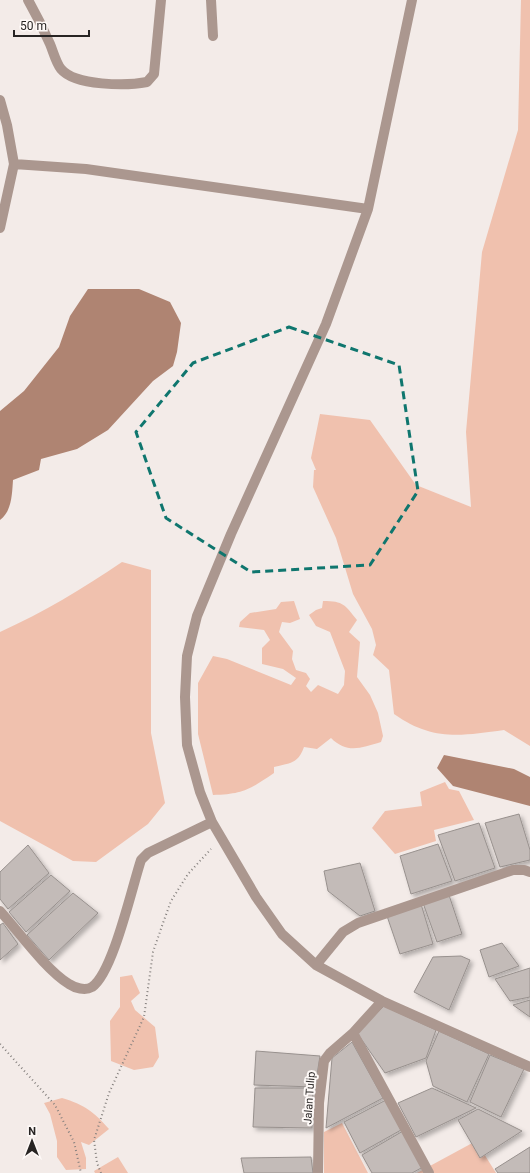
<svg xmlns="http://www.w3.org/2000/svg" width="530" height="1173" font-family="Roboto,sans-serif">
  <defs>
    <filter id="shadow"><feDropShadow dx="3" dy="3" stdDeviation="2" flood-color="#0004"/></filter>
  </defs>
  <rect width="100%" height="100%" fill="#f3ebe8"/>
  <path fill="#f0c1ae" d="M521,0H530V746L504,730C460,736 432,741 394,714L389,670L373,655L376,645L372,629L353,594L336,538L313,487L314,470H316L311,458L320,414L370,420L416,485L471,507L466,432L482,252L518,130Z
    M122,562L151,570V733L165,803L148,824L96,862L73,861L0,821V632C44,612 82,589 122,562Z
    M294,601L300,619L290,623L282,622L279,632L293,651L292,659L296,670L306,673L310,679L306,686L311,692L318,685L338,694L344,685L345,671L330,632L316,626L309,615L316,610L322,608L323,601C344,601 345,605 357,620L349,632L360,642L357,677L370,695L378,713L383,736L381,742C361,748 347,754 331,738L317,749L304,747C298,764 290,763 274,767V773C249,790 243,794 213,795L198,734V683L213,656L227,659L291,685L296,678L283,669L262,664V648L270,640L264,630L239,627L240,622L250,613L276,609L281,602Z
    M445,782L449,789L459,791L474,820L434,830L436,841L395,854L372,828L385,811L422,806L420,792Z
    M132,975L140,993L131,1001L135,1010L155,1027L159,1057L153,1067L134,1070L111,1061L110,1021L120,1007V977Z
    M62,1098C85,1105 93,1111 109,1129L89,1145L81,1142L86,1158V1169L66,1170L57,1157V1141L50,1114L44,1103Z
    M342,1123L368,1173H324V1132Z
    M476,1141L496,1173H417Z
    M118,1157L128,1173H95L94,1171Z"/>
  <path fill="#af8472" d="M88,289H139L170,302L181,323L177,352L173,366L153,381L108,430L77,449L41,459L39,470L13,480C12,494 12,511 0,520V411L24,391L59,347L70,316Z
    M444,755L514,769L530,777V806L453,786L437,768Z"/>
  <path fill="#c3bbb8" stroke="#98918e" filter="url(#shadow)" d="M519,814L530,850V860L500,867L485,823Z
    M479,823L495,868L455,881L438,835Z
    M438,844L452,881L411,894L400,856Z
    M28,845L49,873L8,909L0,899V872Z
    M360,863L375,911L360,916L328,891L324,871Z
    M51,875L70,891L26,932L9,912Z
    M73,893L98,913L49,960L27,935Z
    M449,895L462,934L437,942L423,903Z
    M421,904L433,944L400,954L387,916Z
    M3,923L18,944L0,960V925Z
    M502,943L519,966L489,977L480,950Z
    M461,956L470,960L449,1010L414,992L433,957Z
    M530,968V997L510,1001L495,979Z
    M530,1000V1017L513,1005Z
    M384,1006L436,1030L426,1058L385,1073L357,1033Z
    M439,1031L489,1054L467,1102L433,1086L426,1061Z
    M352,1042L383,1098L326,1128L332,1058Z
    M256,1051L320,1056L315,1087L254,1085Z
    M490,1055L524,1069L501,1117L470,1102Z
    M255,1088H313L312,1128L253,1127Z
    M432,1088L476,1108L416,1137L398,1103Z
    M386,1100L401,1130L360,1153L344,1122Z
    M478,1109L522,1131L480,1158L458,1120Z
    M403,1131L423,1167L412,1173H372L362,1155Z
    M530,1147V1173H498L495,1169Z
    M311,1157L313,1173H244L241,1158Z"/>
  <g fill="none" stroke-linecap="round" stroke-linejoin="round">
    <path stroke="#85807e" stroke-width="2" stroke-dasharray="1 3" stroke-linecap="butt" d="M0,1044L55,1105L74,1142L81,1173
      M101,1173L97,1163L94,1140L109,1093L144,1017L153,952L163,923L171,901L188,874L211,849"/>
    <path stroke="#ab978f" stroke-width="10" d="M28,0C36,14 43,28 50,44C53,51 56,63 61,69C75,86 127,86 147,82L154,74L161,0
      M211,0L213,36
      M412,0L368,209L326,324L231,534L197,616L187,656L185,697L187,745L200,792L212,822L256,897L282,934L316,965L382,1001L530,1067
      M0,100L7,125L14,164L0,228
      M14,164L86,169L368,209
      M0,911C19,932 46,970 69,984C75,988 85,991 92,987C113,973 132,887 141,860L148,853L212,822
      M316,965L343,932L358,923L513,870H524L530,872
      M353,1033L429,1173
      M318,1173L319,1103L324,1061L330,1053L353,1033L382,1001"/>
  </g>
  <path fill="none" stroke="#0f766e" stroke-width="3" stroke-dasharray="8 5" stroke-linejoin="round" d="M289,327L399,365L418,491L370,565L251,572L166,518L136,432L193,363Z"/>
  <g text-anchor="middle" stroke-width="4" stroke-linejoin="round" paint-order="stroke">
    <g font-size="11" fill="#272423" stroke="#fef9f7">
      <text transform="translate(309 1098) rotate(-86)" y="4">Jalan Tulip</text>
    </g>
  </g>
  <g transform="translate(32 1141)" stroke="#fef9f7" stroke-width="3" paint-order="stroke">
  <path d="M0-3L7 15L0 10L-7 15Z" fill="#272423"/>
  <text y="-6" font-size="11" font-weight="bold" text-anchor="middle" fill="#272423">N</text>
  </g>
  <path d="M14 30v6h75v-6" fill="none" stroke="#272423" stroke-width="2"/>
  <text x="20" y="30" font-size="12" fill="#272423" stroke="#fef9f7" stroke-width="3" paint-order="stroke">50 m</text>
</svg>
